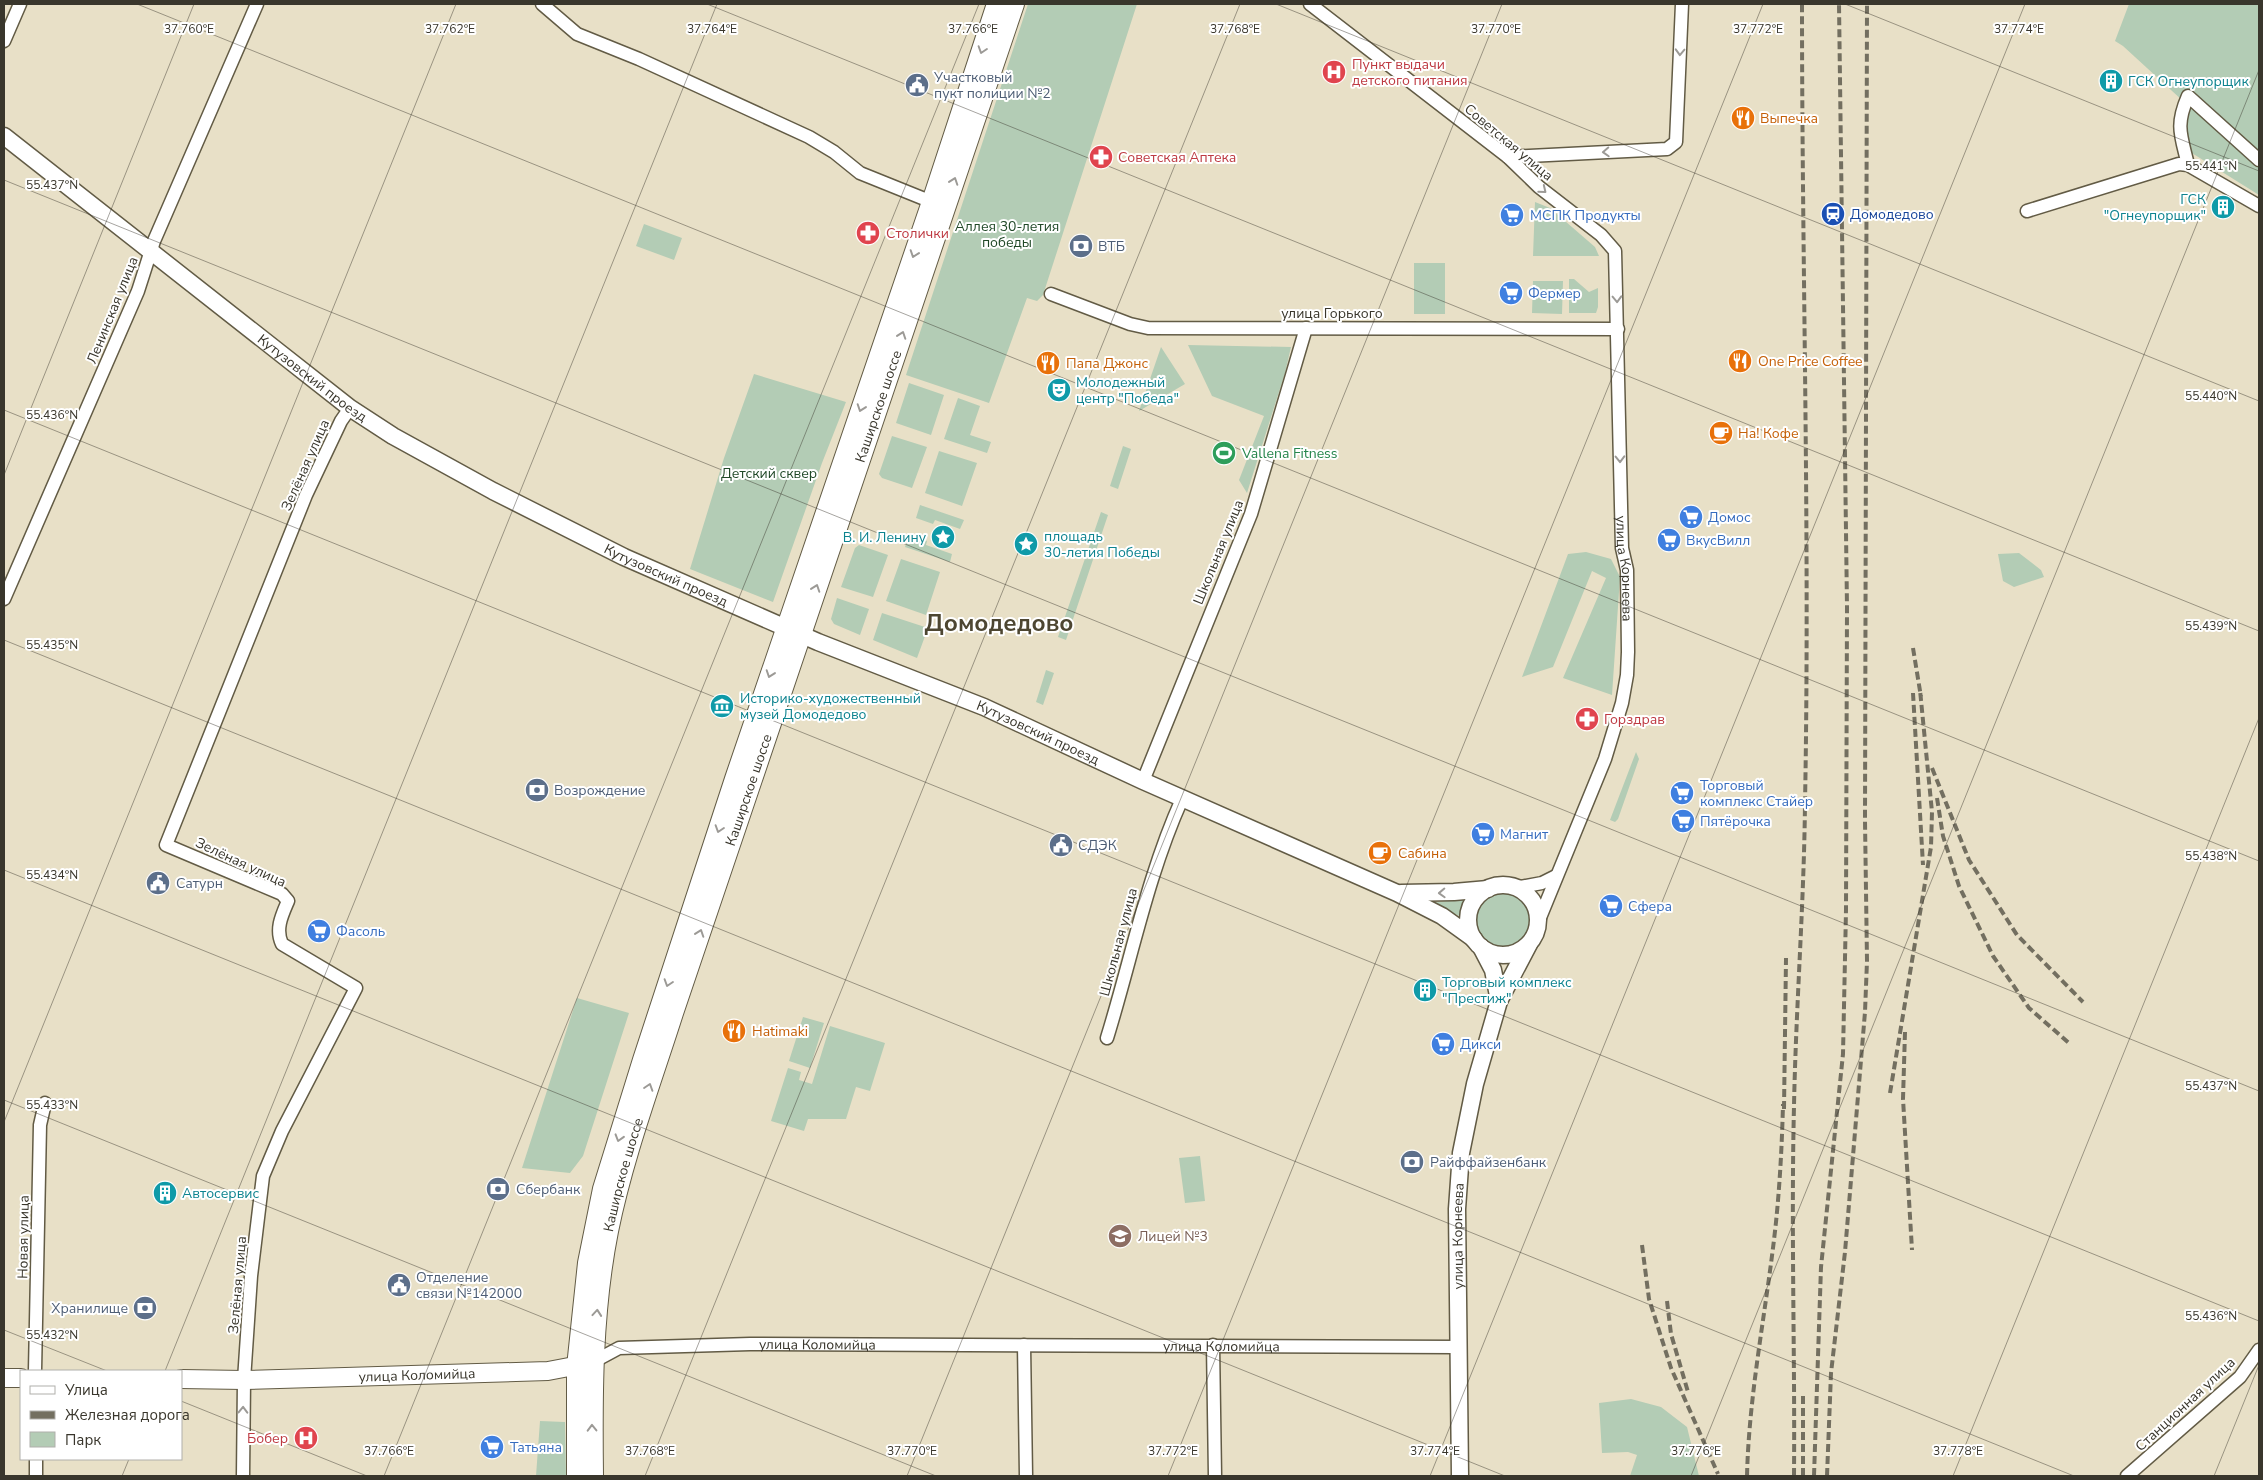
<svg xmlns="http://www.w3.org/2000/svg" width="2263" height="1480" font-family="'Nunito Sans',sans-serif">
  <rect width="100%" height="100%" fill="#e8e0c7"/>
  <path fill="#b3ccb5" d="M1028,4H1137L1043,295L1037,301L1027,298L989,403L906,375Z
    M2129,4H2259V195L2187,150L2183,101L2123,46L2115,41Z
    M1535,202L1550,208L1595,247L1599,256H1533Z
    M644,224L682,238L674,260L636,246Z
    M1414,263H1445V314H1414Z
    M1569,279H1574L1589,292L1598,288V307L1596,313H1569Z
    M1533,281H1563L1562,314L1532,313Z
    M1188,345L1291,347L1285,373L1247,493L1239,480L1264,416L1212,396Z
    M1161,347L1185,384L1139,411Z
    M754,374L846,402L822,463L773,602L690,569L724,458Z
    M909,383L944,395L931,435L896,423Z
    M958,398L980,406L970,435L991,442L987,453L944,439Z
    M892,436L927,447L912,488L882,478L879,474Z
    M1123,446L1131,449L1118,489L1110,486Z
    M939,451L977,463L962,506L925,493Z
    M920,505L964,520L960,529L935,520L933,524L916,518Z
    M1101,512L1108,515L1066,640L1058,637Z
    M909,535L927,541L926,545L952,554L950,562L905,547Z
    M859,545L888,555L873,597L841,587L855,548Z
    M1586,552L1611,559L1620,577L1612,695L1563,678L1606,578L1592,571L1553,667L1522,677L1568,554Z
    M2019,553L2041,570L2044,577L2014,587L2003,581L1998,554Z
    M901,559L940,572L926,615L886,601Z
    M837,598L869,609L860,635L834,624L831,619Z
    M882,613L928,628L917,658L873,640Z
    M1046,670L1054,673L1043,705L1036,702Z
    M1636,752L1639,759L1618,819L1615,822L1610,820Z
    M1475 920a28 28 0 1 1 56 0a28 28 0 1 1-56 0Z
    M1467,899L1462,907V917L1429,903Z
    M577,998L629,1013L583,1156L570,1173L522,1168Z
    M803,1017L824,1023L810,1068L789,1061Z
    M830,1026L885,1043L870,1091L856,1087L846,1119H808L804,1131L771,1121L788,1068L801,1072L799,1080L812,1084Z
    M1200,1156L1205,1201L1185,1203L1179,1158Z
    M1631,1399L1661,1407L1687,1427L1699,1476H1630L1637,1455L1628,1452L1602,1453L1599,1403Z
    M540,1421L565,1422L566,1476H536Z"/>
  <g fill="none" stroke-linecap="round" stroke-linejoin="round">
    <g stroke="#625b45" stroke-width="15">
      <g id="minor">
        <path d="M542,4L577,34L639,59L809,137L834,152L860,173L932,202"/>
        <path id="s1" d="M1310,4L1508,157L1539,187L1601,235L1615,251L1622,548L1627,570L1628,652L1627,675L1622,703L1605,759L1537,925"/>
        <path d="M4,41L20,4"/>
        <path d="M1508,157L1667,149L1676,142L1682,4"/>
        <path d="M2188,165C2181,135 2175,126 2188,96L2259,160"/>
        <path d="M2027,211L2179,164L2188,165L2259,206"/>
        <path d="M1051,294L1130,324L1148,328L1618,329"/>
        <path d="M4,599L138,291L154,241L257,4"/>
        <path d="M1143,781L1251,514L1306,328"/>
        <path d="M1515,888L1542,883L1556,876"/>
        <path d="M1107,1038C1132,957 1147,877 1182,799"/>
        <path d="M1024,1345L1026,1476"/>
        <path d="M1213,1345L1215,1476"/>
        <path id="s2" d="M593,1362L619,1348L750,1344L1457,1347"/>
        <path d="M35,1371L40,1125L45,1103"/>
        <path d="M36,1459V1476"/>
        <path d="M243,1476L244,1380L251,1276L263,1176L282,1131L356,988L282,944C275,929 282,915 288,901L282,894L166,845L306,495L341,421L350,408"/>
        <path d="M2127,1476L2240,1377L2259,1350"/>
      </g>
    </g>
    <g stroke="#625b45" stroke-width="19">
      <g id="tertiary">
        <path id="s3" d="M4,136L350,408L393,436L493,491L624,557L818,642L984,707L1143,781L1397,893L1442,916L1474,939"/>
        <circle cx="1503" cy="920" r="35"/>
        <path d="M1401,893L1454,892L1488,889"/>
        <path d="M1481,947L1493,970L1499,1001"/>
        <path id="s4" d="M1460,1476L1457,1209L1461,1153L1475,1084L1499,1001L1529,944"/>
      </g>
    </g>
    <g stroke="#625b45" stroke-width="20">
      <g id="secondary">
        <path d="M4,1378H21"/>
        <path id="s5" d="M181,1379L244,1380L548,1371L590,1363"/>
      </g>
    </g>
    <g stroke="#625b45" stroke-width="22">
      <g id="primary">
        <path d="M577,1476V1367L588,1263L603,1189L643,1060L735,779L932,202L997,4"/>
        <path id="s6" d="M593,1476C592,1394 592,1312 608,1231C623,1157 650,1085 673,1013L1014,4"/>
      </g>
    </g>
    <use href="#minor" stroke="#fff" stroke-width="12"/>
    <use href="#tertiary" stroke="#fff" stroke-width="16"/>
    <use href="#secondary" stroke="#fff" stroke-width="18"/>
    <use href="#primary" stroke="#fff" stroke-width="20"/>
    <path stroke="#736f60" stroke-width="4" stroke-dasharray="8 4" stroke-linecap="butt" d="M1913,648L1921,697
      M1913,693L1923,865
      M1932,768L1969,860L2017,935L2083,1002
      M1937,798L1943,836L1959,886L1993,956L2029,1008L2070,1044
      M1905,1032L1903,1099L1912,1250
      M1890,1093L1931,847L1932,812L1920,690
      M1784,1109L1786,958
      M1642,1245L1649,1299L1671,1368L1718,1474
      M1667,1301L1671,1334L1688,1392
      M1747,1476C1749,1391 1767,1307 1776,1222C1780,1183 1782,1143 1783,1104
      M1794,1476C1795,1353 1791,1230 1794,1106C1796,1005 1804,904 1805,803C1810,537 1802,270 1802,4
      M1803,1476V1395
      M1814,1476L1821,1267L1843,1054L1846,910L1847,607L1839,4
      M1827,1476L1831,1373L1845,1252L1865,1012L1867,961L1865,821L1867,4"/>
  </g>
  <defs><path id="oneway-chevron" d="M-2-3.5L2.5 0L-2 3.5" fill="none" stroke-width="1.6" stroke-linecap="round" stroke-linejoin="round" transform="scale(1.25)"/></defs>
  <g stroke="#9c9a96">
    <use href="#oneway-chevron" transform="translate(982 50) rotate(108)"/>
    <use href="#oneway-chevron" transform="translate(1680 52) rotate(92)"/>
    <use href="#oneway-chevron" transform="translate(1606 152) rotate(177)"/>
    <use href="#oneway-chevron" transform="translate(954 181) rotate(-71)"/>
    <use href="#oneway-chevron" transform="translate(1543 190) rotate(39)"/>
    <use href="#oneway-chevron" transform="translate(914 254) rotate(109)"/>
    <use href="#oneway-chevron" transform="translate(1617 299) rotate(88)"/>
    <use href="#oneway-chevron" transform="translate(902 335) rotate(-71)"/>
    <use href="#oneway-chevron" transform="translate(861 408) rotate(109)"/>
    <use href="#oneway-chevron" transform="translate(1620 459) rotate(89)"/>
    <use href="#oneway-chevron" transform="translate(816 588) rotate(-71)"/>
    <use href="#oneway-chevron" transform="translate(770 674) rotate(109)"/>
    <use href="#oneway-chevron" transform="translate(719 829) rotate(108)"/>
    <use href="#oneway-chevron" transform="translate(1442 893) rotate(178)"/>
    <use href="#oneway-chevron" transform="translate(700 933) rotate(-71)"/>
    <use href="#oneway-chevron" transform="translate(668 983) rotate(108)"/>
    <use href="#oneway-chevron" transform="translate(649 1087) rotate(-72)"/>
    <use href="#oneway-chevron" transform="translate(619 1138) rotate(107)"/>
    <use href="#oneway-chevron" transform="translate(597 1313) rotate(-85)"/>
    <use href="#oneway-chevron" transform="translate(243 1410) rotate(-89)"/>
    <use href="#oneway-chevron" transform="translate(592 1428) rotate(-91)"/>
  </g>
  <path fill="none" stroke="#39362c" stroke-width="1" stroke-opacity="0.45" d="M137,4L2259,861M707,4L2259,631M1276,4L2259,401M1845,4L2259,171M4,180L2259,1091M4,410L2259,1321M4,475L194,4M4,640L2074,1476M4,870L1505,1476M4,1100L936,1476M4,1122L456,4M4,1330L107,1371M165,1371L717,4M181,1401L367,1476M122,1476L129,1459M384,1476L979,4M645,1476L1240,4M907,1476L1502,4M1168,1476L1763,4M1430,1476L2025,4M1691,1476L2259,70M1953,1476L2259,718M2214,1476L2259,1365"/>
  <defs>
    <g id="hospital-disc" transform="scale(1.25)"><circle r="9.5" fill="#e0444e" stroke="#fff"/><path d="M-5-5h3v3.5h4V-5h3V5h-3V1.5h-4V5h-3Z" fill="#fff"/></g>
    <g id="building-disc" transform="scale(1.25)"><circle r="9.5" fill="#0f9aa8" stroke="#fff"/><path d="M-4-6H4V6H1V3H-1V6H-4ZM-2.5-4.3h1.7v1.8h-1.7ZM.8-4.3h1.7v1.8H.8ZM-2.5-1h1.7V.8h-1.7ZM.8-1h1.7V.8H.8Z" fill="#fff"/></g>
    <g id="civic-disc" transform="scale(1.25)"><circle r="9.5" fill="#5c6f8a" stroke="#fff"/><path d="M-.6-6.5H3V-4.5H.6V-3L4-1V1h2V6H-6V1h2V-1L-.6-3ZM-1.2 2.5V6h2.4V2.5Z" fill="#fff"/></g>
    <g id="restaurant-disc" transform="scale(1.25)"><circle r="9.5" fill="#e8710a" stroke="#fff"/><path d="M-5-6h1v4h1v-4h1v4h1v-4h1v5L-1.5 .5V6h-2V.5L-5-1ZM5-6V6H3V1.5H1.5Q1.5-4 5-6Z" fill="#fff"/></g>
    <g id="pharmacy-disc" transform="scale(1.25)"><circle r="9.5" fill="#e0444e" stroke="#fff"/><path d="M-2-6h4v4h4v4h-4v4h-4v-4h-4v-4h4Z" fill="#fff"/></g>
    <g id="station-disc" transform="scale(1.25)"><circle r="9.5" fill="#1a4fb4" stroke="#fff"/><path d="M-3-6H3Q5-6 5-4V2Q5 4 3 4L4.5 6H3L1.5 4h-3L-3 6H-4.5L-3 4Q-5 4-5 2V-4Q-5-6-3-6ZM-3.5-4v3h7v-3ZM-3.5 1v1.5H-2V1ZM2 1v1.5H3.5V1Z" fill="#fff"/></g>
    <g id="supermarket-disc" transform="scale(1.25)"><circle r="9.5" fill="#3f7fe0" stroke="#fff"/><path d="M-6-5.5h2.5l.6 2H6L4.5 2H-2.5L-4.4-4H-6ZM-1.5 3.2a1.3 1.3 0 1 0 .1 0ZM3 3.2a1.3 1.3 0 1 0 .1 0Z" fill="#fff"/></g>
    <g id="bank-disc" transform="scale(1.25)"><circle r="9.5" fill="#5c6f8a" stroke="#fff"/><path d="M-6-4H6V4H-6ZM0-2.3a2.3 2.3 0 1 0 0 4.6a2.3 2.3 0 1 0 0-4.6Z" fill="#fff"/></g>
    <g id="theatre-disc" transform="scale(1.25)"><circle r="9.5" fill="#0f9aa8" stroke="#fff"/><path d="M-5-5.5Q0-4 5-5.5V0Q5 5 0 6Q-5 5-5 0ZM-3.3-2.5H-1v1.5H-3.3ZM1-2.5H3.3v1.5H1ZM-2.8 1Q0 5.5 2.8 1Z" fill="#fff"/></g>
    <g id="cafe-disc" transform="scale(1.25)"><circle r="9.5" fill="#e8710a" stroke="#fff"/><path d="M-5.5-4.5H6V0H3Q3 3.5 0 3.5H-2.5Q-5.5 3.5-5.5 0ZM3-3.2v2h1.7v-2ZM-6 4.5H4V6H-6Z" fill="#fff"/></g>
    <g id="stadium-disc" transform="scale(1.25)"><circle r="9.5" fill="#2e9e5b" stroke="#fff"/><path d="M0-5a6.5 5 0 1 0 0 10a6.5 5 0 1 0 0-10ZM-3.5-1.8h7v3.6h-7Z" fill="#fff"/></g>
    <g id="sight-disc" transform="scale(1.25)"><circle r="9.5" fill="#0f9aa8" stroke="#fff"/><path d="M0-6L1.8-2.2L6-1.7L2.9 1.2L3.7 5.4L0 3.3L-3.7 5.4L-2.9 1.2L-6-1.7L-1.8-2.2Z" fill="#fff"/></g>
    <g id="museum-disc" transform="scale(1.25)"><circle r="9.5" fill="#0f9aa8" stroke="#fff"/><path d="M0-6L6-3V-2H-6V-3ZM-5-1h2V3h-2ZM-1-1h2V3h-2ZM3-1h2V3H3ZM-6 4H6V6H-6Z" fill="#fff"/></g>
    <g id="school-disc" transform="scale(1.25)"><circle r="9.5" fill="#8d6e63" stroke="#fff"/><path d="M0-5L7-2L0 1L-7-2ZM-4 1L0 2.5L4 1V4Q0 6-4 4Z" fill="#fff"/></g>
  </defs>
  <g fill-rule="evenodd">
    <use href="#hospital-disc" x="1334" y="72"/>
    <use href="#building-disc" x="2111" y="81"/>
    <use href="#civic-disc" x="917" y="85"/>
    <use href="#restaurant-disc" x="1743" y="118"/>
    <use href="#pharmacy-disc" x="1101" y="157"/>
    <use href="#building-disc" x="2223" y="207"/>
    <use href="#station-disc" x="1833" y="214"/>
    <use href="#supermarket-disc" x="1512" y="215"/>
    <use href="#pharmacy-disc" x="868" y="233"/>
    <use href="#bank-disc" x="1081" y="246"/>
    <use href="#supermarket-disc" x="1511" y="293"/>
    <use href="#restaurant-disc" x="1740" y="361"/>
    <use href="#restaurant-disc" x="1048" y="363"/>
    <use href="#theatre-disc" x="1059" y="390"/>
    <use href="#cafe-disc" x="1721" y="433"/>
    <use href="#stadium-disc" x="1224" y="453"/>
    <use href="#supermarket-disc" x="1691" y="517"/>
    <use href="#sight-disc" x="943" y="537"/>
    <use href="#supermarket-disc" x="1669" y="540"/>
    <use href="#sight-disc" x="1026" y="544"/>
    <use href="#museum-disc" x="722" y="706"/>
    <use href="#pharmacy-disc" x="1587" y="719"/>
    <use href="#bank-disc" x="537" y="790"/>
    <use href="#supermarket-disc" x="1682" y="793"/>
    <use href="#supermarket-disc" x="1683" y="821"/>
    <use href="#supermarket-disc" x="1483" y="834"/>
    <use href="#civic-disc" x="1061" y="845"/>
    <use href="#cafe-disc" x="1380" y="853"/>
    <use href="#civic-disc" x="158" y="883"/>
    <use href="#supermarket-disc" x="1611" y="906"/>
    <use href="#supermarket-disc" x="319" y="931"/>
    <use href="#building-disc" x="1425" y="990"/>
    <use href="#restaurant-disc" x="734" y="1031"/>
    <use href="#supermarket-disc" x="1443" y="1044"/>
    <use href="#bank-disc" x="1412" y="1162"/>
    <use href="#bank-disc" x="498" y="1189"/>
    <use href="#building-disc" x="165" y="1193"/>
    <use href="#school-disc" x="1120" y="1236"/>
    <use href="#civic-disc" x="399" y="1285"/>
    <use href="#bank-disc" x="145" y="1308"/>
    <use href="#hospital-disc" x="306" y="1438"/>
    <use href="#supermarket-disc" x="492" y="1447"/>
  </g>
  <g text-anchor="middle" stroke-width="4" stroke-linejoin="round" paint-order="stroke">
    <g font-size="14" fill="#be3a42" stroke="#fff" text-anchor="start">
      <text x="1352" y="69">Пункт выдачи<tspan x="1352" dy="16">детского питания</tspan></text>
      <text x="1118" y="162">Советская Аптека</text>
      <text x="886" y="238">Столички</text>
      <text x="1604" y="724">Горздрав</text>
      <text x="288" y="1443" text-anchor="end">Бобер</text>
    </g>
    <g font-size="14" fill="#4e5e75" stroke="#fff" text-anchor="start">
      <text x="934" y="82">Участковый<tspan x="934" dy="16">пукт полиции №2</tspan></text>
      <text x="1098" y="251">ВТБ</text>
      <text x="554" y="795">Возрождение</text>
      <text x="1078" y="850">СДЭК</text>
      <text x="176" y="888">Сатурн</text>
      <text x="1430" y="1167">Райффайзенбанк</text>
      <text x="516" y="1194">Сбербанк</text>
      <text x="416" y="1282">Отделение<tspan x="416" dy="16">связи №142000</tspan></text>
      <text x="128" y="1313" text-anchor="end">Хранилище</text>
    </g>
    <g font-size="14" fill="#0d838f" stroke="#fff" text-anchor="start">
      <text x="2128" y="86">ГСК Огнеупорщик</text>
      <text x="2206" y="204" text-anchor="end">ГСК<tspan x="2206" dy="16">"Огнеупорщик"</tspan></text>
      <text x="1076" y="387">Молодежный<tspan x="1076" dy="16">центр "Победа"</tspan></text>
      <text x="1044" y="541">площадь<tspan x="1044" dy="16">30-летия Победы</tspan></text>
      <text x="926" y="542" text-anchor="end">В. И. Ленину</text>
      <text x="740" y="703">Историко-художественный<tspan x="740" dy="16">музей Домодедово</tspan></text>
      <text x="1442" y="987">Торговый комплекс<tspan x="1442" dy="16">"Престиж"</tspan></text>
      <text x="182" y="1198">Автосервис</text>
    </g>
    <g font-size="14" fill="#c56008" stroke="#fff" text-anchor="start">
      <text x="1760" y="123">Выпечка</text>
      <text x="1758" y="366">One Price Coffee</text>
      <text x="1066" y="368">Папа Джонс</text>
      <text x="1738" y="438">На! Кофе</text>
      <text x="1398" y="858">Сабина</text>
      <text x="752" y="1036">Hatimaki</text>
    </g>
    <g font-size="14" fill="#39362c" stroke="#fff">
      <text transform="translate(1509 142) rotate(40)" y="5">Советская улица</text>
      <text transform="translate(112 310) rotate(-68)" y="5">Ленинская улица</text>
      <text x="1332" y="318">улица Горького</text>
      <text dy="5" stroke="none"><textPath href="#s3" startOffset="392">Кутузовский проезд</textPath></text>
      <text dy="5" stroke="none"><textPath href="#s6" startOffset="1114">Каширское шоссе</textPath></text>
      <text transform="translate(305 465) rotate(-66)" y="5">Зелёная улица</text>
      <text transform="translate(1218 552) rotate(-68)" y="5">Школьная улица</text>
      <text dy="5" stroke="none"><textPath href="#s1" startOffset="711">улица Корнеева</textPath></text>
      <text dy="5" stroke="none"><textPath href="#s3" startOffset="798">Кутузовский проезд</textPath></text>
      <text dy="5" stroke="none"><textPath href="#s3" startOffset="1202">Кутузовский проезд</textPath></text>
      <text dy="5" stroke="none"><textPath href="#s6" startOffset="709">Каширское шоссе</textPath></text>
      <text transform="translate(241 862) rotate(25)" y="5">Зелёная улица</text>
      <text transform="translate(1118 942) rotate(-75)" y="5">Школьная улица</text>
      <text dy="5" stroke="none"><textPath href="#s6" startOffset="304">Каширское шоссе</textPath></text>
      <text dy="5" stroke="none"><textPath href="#s4" startOffset="240">улица Корнеева</textPath></text>
      <text transform="translate(23 1237) rotate(-89)" y="5">Новая улица</text>
      <text transform="translate(237 1285) rotate(-85)" y="5">Зелёная улица</text>
      <text dy="5" stroke="none"><textPath href="#s2" startOffset="228">улица Коломийца</textPath></text>
      <text dy="5" stroke="none"><textPath href="#s2" startOffset="632">улица Коломийца</textPath></text>
      <text dy="5" stroke="none"><textPath href="#s5" startOffset="236">улица Коломийца</textPath></text>
      <text transform="translate(2185 1404) rotate(-43)" y="5">Станционная улица</text>
    </g>
    <g font-size="14" fill="#164399" stroke="#fff" text-anchor="start">
      <text x="1850" y="219">Домодедово</text>
    </g>
    <g font-size="14" fill="#366cbe" stroke="#fff" text-anchor="start">
      <text x="1530" y="220">МСПК Продукты</text>
      <text x="1528" y="298">Фермер</text>
      <text x="1708" y="522">Домос</text>
      <text x="1686" y="545">ВкусВилл</text>
      <text x="1700" y="790">Торговый<tspan x="1700" dy="16">комплекс Стайер</tspan></text>
      <text x="1700" y="826">Пятёрочка</text>
      <text x="1500" y="839">Магнит</text>
      <text x="1628" y="911">Сфера</text>
      <text x="336" y="936">Фасоль</text>
      <text x="1460" y="1049">Дикси</text>
      <text x="510" y="1452">Татьяна</text>
    </g>
    <g font-size="14" fill="#204827" stroke="#fff">
      <text x="1007" y="231">Аллея 30-летия<tspan x="1007" dy="16">победы</tspan></text>
      <text x="769" y="478">Детский сквер</text>
    </g>
    <g font-size="14" fill="#27864d" stroke="#fff" text-anchor="start">
      <text x="1242" y="458">Vallena Fitness</text>
    </g>
    <g font-size="14" fill="#785e54" stroke="#fff" text-anchor="start">
      <text x="1138" y="1241">Лицей №3</text>
    </g>
    <g font-size="24" font-weight="bold" fill="#4d4631" stroke="#fff">
      <text x="999" y="631">Домодедово</text>
    </g>
  </g>
  <g font-size="12" text-anchor="middle" fill="#39362c" stroke="#fff" stroke-width="4" stroke-linejoin="round" paint-order="stroke">
    <text x="189" y="33">37.760°E</text>
    <text x="450" y="33">37.762°E</text>
    <text x="712" y="33">37.764°E</text>
    <text x="973" y="33">37.766°E</text>
    <text x="1235" y="33">37.768°E</text>
    <text x="1496" y="33">37.770°E</text>
    <text x="1758" y="33">37.772°E</text>
    <text x="2019" y="33">37.774°E</text>
    <text x="2211" y="170">55.441°N</text>
    <text x="52" y="189">55.437°N</text>
    <text x="2211" y="400">55.440°N</text>
    <text x="52" y="419">55.436°N</text>
    <text x="2211" y="630">55.439°N</text>
    <text x="52" y="649">55.435°N</text>
    <text x="2211" y="860">55.438°N</text>
    <text x="52" y="879">55.434°N</text>
    <text x="2211" y="1090">55.437°N</text>
    <text x="52" y="1109">55.433°N</text>
    <text x="2211" y="1320">55.436°N</text>
    <text x="52" y="1339">55.432°N</text>
    <text x="389" y="1455">37.766°E</text>
    <text x="650" y="1455">37.768°E</text>
    <text x="912" y="1455">37.770°E</text>
    <text x="1173" y="1455">37.772°E</text>
    <text x="1435" y="1455">37.774°E</text>
    <text x="1696" y="1455">37.776°E</text>
    <text x="1958" y="1455">37.778°E</text>
  </g>
  <rect width="2263" height="1480" fill="none" stroke="#39362c" stroke-width="10"/>
  <rect x="20" y="1370" width="162" height="90" fill="#ffffff" stroke="#b0afab"/>
  <rect x="30" y="1386" width="25" height="8" fill="#ffffff" stroke="#b0afab"/>
  <text x="65" y="1395" font-size="15" fill="#39362c">Улица</text>
  <rect x="30" y="1411" width="25" height="8" fill="#736f60" stroke="#b0afab"/>
  <text x="65" y="1420" font-size="15" fill="#39362c">Железная дорога</text>
  <rect x="30" y="1432" width="25" height="15" fill="#b3ccb5" stroke="#b0afab"/>
  <text x="65" y="1445" font-size="15" fill="#39362c">Парк</text>
</svg>
